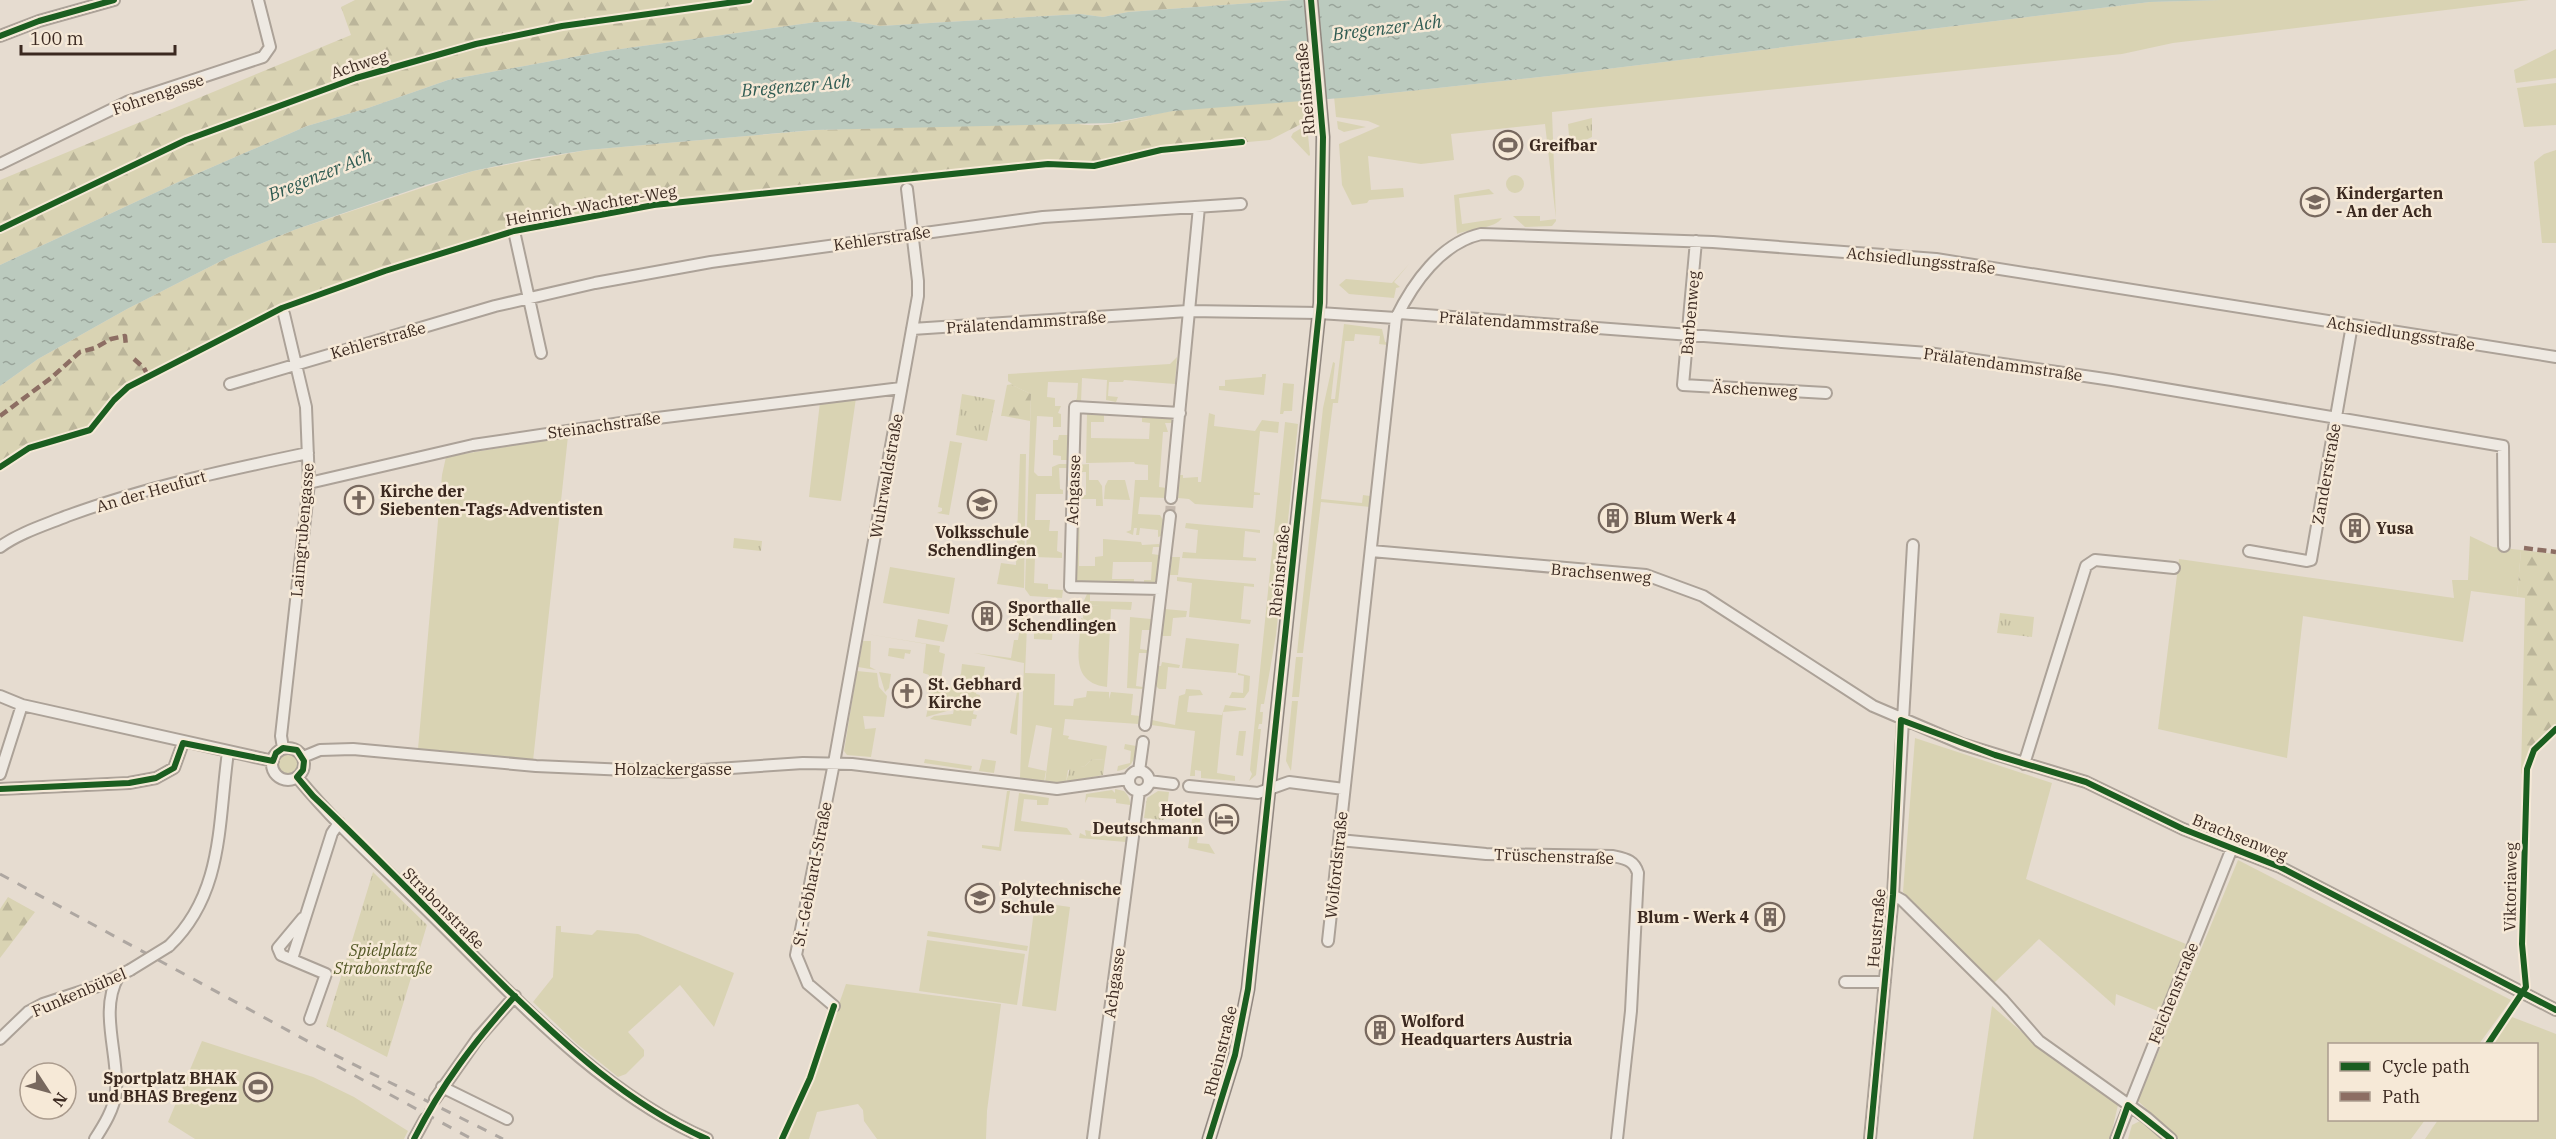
<svg xmlns="http://www.w3.org/2000/svg" width="2556" height="1139" font-family="'IBM Plex Serif',serif">
  <defs>
    <pattern id="forest-firs" width="22" height="20" patternUnits="userSpaceOnUse" patternTransform="scale(1.5)"><rect width="22" height="20" fill="#d9d3b3"/><path d="M5 1l3.5 6h-7zM16 11l3.5 6h-7z" fill="#bbb59a"/></pattern>
    <pattern id="park-tufts" width="24" height="20" patternUnits="userSpaceOnUse" patternTransform="scale(1.5)"><rect width="24" height="20" fill="#d9d3b3"/><path d="M3 7l-1-3M5 7V3M7 7l1-3M15 17l-1-3M17 17v-4M19 17l1-3" fill="none" stroke="#bbb59a"/></pattern>
    <pattern id="water-ripples" width="26" height="14" patternUnits="userSpaceOnUse" patternTransform="scale(1.5)"><rect width="26" height="14" fill="#bbcabe"/><path d="M2 4q2-2 4 0t4 0M15 11q2-2 4 0t4 0" fill="none" stroke="#99a49a"/></pattern>
  </defs>
  <rect width="100%" height="100%" fill="#e6dcd0"/>
  <path fill="#d9d3b3" d="M2221,0H2529L2173,43L2122,54L1552,112L1556,221L1552,226L1525,227L1513,216H1540V221L1556,219L1545,124L1451,134L1454,160L1421,164L1368,156L1371,190L1403,188L1404,197L1369,200L1367,203L1352,205L1342,185L1339,144L1380,126L1368,121L1336,117L1334,96L1354,97L1558,75L2150,2Z
    M2556,49V78L2516,83L2514,70Z
    M2556,83V125L2524,127L2517,88Z
    M1337,121L1366,127L1344,132L1338,129Z
    M1307,125L1310,155L1309,156L1291,137L1293,133Z
    M2556,150V243H2542L2534,162L2544,154Z
    M1506 184a9 9 0 1 1 18 0a9 9 0 1 1-18 0Z
    M1489,189L1494,194L1459,198L1462,224L1502,218C1494,229 1470,229 1457,234L1454,195Z
    M1409,264L1394,282L1400,287L1396,288L1394,298L1349,294L1339,285L1346,279L1392,283Z
    M1344,324L1382,329L1385,342L1388,343L1386,358L1387,345L1379,344L1380,336L1355,334L1354,341H1345L1338,403H1333L1321,499L1362,503L1363,495L1370,496L1372,482L1370,507L1321,502L1303,653H1297L1323,408L1333,362L1335,363L1331,399H1335Z
    M1177,357L1175,384L1124,380L1123,382H1109L1108,396L1118,397L1116,402L1106,400L1107,380L1082,378L1081,402H1075L1077,398L1078,383L1048,382L1047,397L1055,398V406H1061L1058,413L1061,414V427H1053V417L1037,416L1034,472L1038,476H1052V467L1059,464H1069L1068,468H1059L1060,489L1063,490V494H1036L1035,520H1050L1049,531H1058L1057,551L1062,553V558L1035,557L1034,583L1048,584V589L1063,590L1062,598L1030,596L1025,589L1031,394L1012,385L1004,416H1001L1007,385L1012,384L1008,381V374L1170,364Z
    M1262,374H1266L1264,395L1219,390V386H1225V380L1262,377Z
    M1283,383L1294,384L1292,411H1284L1283,414H1280Z
    M856,398L841,501L809,497L820,402Z
    M1087,413L1104,414V422H1091V438L1149,439L1150,423L1142,422V416L1172,418V423H1165L1168,432H1163L1159,487L1167,488L1166,498L1140,497L1138,514L1160,515L1163,520L1161,536L1158,537V530L1140,528L1139,535H1136L1137,528H1134L1133,535L1126,532L1131,530L1135,480H1148V465L1135,464L1134,462L1086,463Z
    M1209,413L1215,415L1214,426L1255,431L1262,420L1279,422L1278,433L1260,431L1254,492L1260,493V495H1254L1253,508L1195,504L1189,499L1178,498L1180,475H1183V478L1198,477V482H1201Z
    M1285,422L1298,424L1276,635L1264,704H1261L1260,712H1263L1262,724H1259L1258,729H1261L1256,775L1249,781L1252,774L1250,770Z
    M1059,435H1069V460H1061V456L1053,455V440H1058Z
    M568,436L533,761L418,749L442,475L446,457Z
    M950,441L962,443L949,515L937,513L942,511V508L938,507Z
    M1020,454H1026L1024,588L997,584L1001,563L1016,565Z
    M1089,464V480H1098L1102,486L1103,506H1096V499H1080L1079,566H1095V557L1103,556V539L1141,542L1142,545L1159,544L1160,547H1153L1152,554L1159,555L1156,584H1144V580H1151L1152,562H1113L1112,579H1134V584L1074,582L1078,495H1086V472H1076V465Z
    M1108,480H1125L1130,500L1104,499L1105,486Z
    M1186,523L1260,530V533L1245,531L1243,557L1256,558V561L1182,558L1183,552L1196,553L1198,530L1185,528Z
    M2470,536L2493,547L2521,550L2517,597L2471,591L2463,642L2303,616L2287,758L2158,729L2179,559L2454,598L2452,580H2468Z
    M1172,557H1180L1178,575H1170Z
    M890,567L955,578L949,614L883,603Z
    M1177,577L1254,584V587L1244,586L1241,619L1251,620L1250,624L1189,617L1192,583L1177,581Z
    M1087,594H1090V601L1132,602L1131,610L1111,609L1107,687C1068,682 1080,648 1081,618L1096,623L1100,617V606L1082,605Z
    M1024,604H1028L1025,673L1055,674L1054,705L1073,706L1074,699L1086,697L1087,691L1109,692V699L1111,692L1133,694L1131,715L1140,716L1139,724L1065,719L1063,735L1069,736L1068,739L1107,746L1105,760L1092,759L1085,766L1068,770L1066,782H1045L1052,728L1036,725L1028,767L1046,771L1044,782L1020,778L1024,663L974,653L1011,658L1014,640H1018Z
    M1165,609L1187,611L1186,617L1173,618L1171,636H1162Z
    M1130,617L1151,619L1150,630H1142L1140,649L1147,650V653H1139L1136,686L1143,687L1142,689L1127,688Z
    M918,619L948,625L944,642L915,637Z
    M1034,623L1053,624L1052,640L1034,639Z
    M867,634L940,646L939,652L945,654L941,679L949,689L961,674L962,664L985,667L983,681H979L976,694L980,695L979,701H975L973,714L977,715L976,719H972L971,726L930,719L934,716L953,714L954,709L926,717L931,694L926,691L929,675L923,673L926,644Z
    M1186,638L1239,644L1236,673L1182,668Z
    M863,641H871L870,667L876,670L858,667Z
    M889,648L911,650L910,654L905,653L904,659L888,656Z
    M1296,657H1303L1299,697H1292Z
    M1162,662L1180,665L1179,668L1168,667L1166,689H1159L1155,685L1158,666H1161Z
    M857,671L877,673L879,687L887,696L884,717L863,716L865,729L876,728L871,757L847,755L844,751Z
    M879,672L891,674L889,688L885,692Z
    M1238,673L1250,676L1249,691L1244,698H1229L1232,692L1243,693L1244,676L1238,675Z
    M1020,674L1017,735L1010,733Z
    M1186,689L1200,690L1203,695L1189,696L1187,712L1222,715L1225,705L1246,708V710L1223,712L1217,773L1235,776V781L1201,778V771L1195,770V776H1190L1195,731L1151,725L1152,720L1175,725L1179,696L1185,694Z
    M1292,701H1298L1291,771L1286,761Z
    M1239,731H1246L1243,756L1236,755Z
    M1915,738L2052,783L2026,879L2186,944L2160,1012L2116,994L2115,1006L2039,939L1994,983L1903,892Z
    M1125,744L1136,746C1135,760 1132,769 1117,771L1118,766L1130,763L1131,751L1124,749Z
    M278 764a10 10 0 1 1 20 0a10 10 0 1 1-20 0Z
    M925,759L972,766L971,770L924,763Z
    M982,759L996,761L994,773L979,771Z
    M1115,789L1124,791C1133,799 1130,809 1129,820L1130,805L1116,803V799L1088,797L1085,803L1086,794L1112,790L1115,793Z
    M1007,791H1010L1001,851L982,848V845L999,847Z
    M1019,793L1049,798L1048,805H1037V800L1024,799L1021,821L1067,828L1072,835L1014,831Z
    M1194,806L1202,807L1197,843L1209,844L1215,854L1188,848Z
    M1125,821H1128L1126,842L1079,838L1080,833L1086,836L1085,830L1094,832V835L1123,837Z
    M2238,860L2511,1000L2479,1044H2330V1120H2425L2411,1139H2179L2138,1101Z
    M1035,902L1070,907L1056,1011L1022,1006Z
    M556,926H561V932L592,935L597,930L638,934L734,973L714,1027L680,985L628,1032L644,1050V1056L626,1074L618,1077L576,1043L533,1002L553,977Z
    M928,931L1028,946L1027,951L927,936Z
    M927,940L1025,954L1017,1005L919,991Z
    M846,984L1001,1004L987,1111L986,1139H877L864,1121L863,1110L858,1104L817,1112L809,1139H785L814,1075Z
    M1992,1006L2037,1045L2118,1105L2110,1139H1973Z
    M2512,1017L2556,1034V1139H2425L2438,1120H2536V1044H2492Z
    M202,1041L313,1077L354,1097L408,1131L404,1139H195L168,1122Z
    M2142,1120L2161,1139H2128L2132,1125Z"/>
  <path fill="url(#forest-firs)" d="M355,0H1293L1128,12L1103,17L1080,14L880,26L849,21L816,22L606,51L448,80L368,108L307,126L187,178L0,265V180L351,35L341,7Z
    M1305,99L1307,121L1270,140L1161,150L1094,166L1048,164L654,205L514,231L385,271L282,308L128,387L114,400L90,430L29,448L0,467V386L38,359L127,309L229,257L294,230L473,171L587,150L815,130L1071,122C1101,132 1140,116 1171,111C1215,105 1260,103 1305,99Z
    M1012,385L1031,394L1030,421L1004,416L1005,399Z
    M2521,550L2556,554V724L2532,747L2521,775L2525,598L2517,597Z
    M8,897L35,912L0,958V909Z"/>
  <path fill="url(#park-tufts)" d="M1592,118V137L1570,147L1568,124Z
    M962,394L995,400L987,441L956,435Z
    M1227,435L1242,436L1241,445L1226,444Z
    M734,538L762,541L761,551L733,548Z
    M1084,605L1101,606L1100,617L1097,623H1088L1083,618Z
    M2000,613L2034,617L2032,637L1997,633Z
    M1092,759L1105,760L1103,775L1066,782L1070,768L1085,766Z
    M1158,791L1169,792L1166,817L1163,820L1144,818L1147,798Z
    M373,872L427,925L387,1057L326,1026Z"/>
  <path fill="url(#water-ripples)" d="M1293,0H2221L2150,2L1558,75L1354,97L1173,111L1111,123L814,130L587,150L530,159L473,171L426,185L294,230L229,257L127,309L38,359L0,386V265L187,178L307,126L368,108L448,80L606,51L816,22L849,21L880,26L1080,14L1103,17L1128,12Z"/>
  <g fill="none" stroke-linecap="round" stroke-linejoin="round">
    <path stroke="#c4b8ad" stroke-width="10" stroke-dasharray="10 5" stroke-linecap="butt" d="M1170,516L1171,498
      M425,1119L435,1099"/>
    <g stroke="#aca298" stroke-width="14">
      <path id="minor" d="M0,36L39,21L114,0
        M0,164L127,102L263,57L270,47L258,0
        M514,231L541,353
        M1696,241L1683,385L1826,393
        M1399,313L1928,353L2112,380L2503,446L2504,546
        M912,329L1188,311L1319,313L1396,318
        M230,384L495,306L595,283L711,262L1043,217L1241,204
        M309,483L473,445L641,420L901,388
        M1171,498L1199,207
        M0,547C19,533 45,525 67,516C146,487 227,470 308,453
        M1371,551L1646,575L1703,596L1873,706L1962,744L2086,782L2183,829L2280,867L2556,1010
        M2249,551L2307,561L2311,560L2352,325
        M1161,589L1070,587L1075,407L1180,413
        M0,696L22,705L273,761
        M1145,725L1170,516
        M283,748L281,736L309,483L306,407L284,314
        M272 764a16 16 0 1 1 32 0a16 16 0 1 1-32 0Z
        M303,757L320,750L353,749L536,766L673,772L803,763L852,764L1057,789L1128,779
        M2024,764L2086,566L2095,560L2174,568
        M1129 781a10 10 0 1 1 20 0a10 10 0 1 1-20 0Z
        M1139,771L1143,742
        M0,774L22,705
        M297,777C338,827 388,871 434,917C517,999 598,1091 707,1139
        M1149,781L1173,784
        M1189,786L1258,793L1289,782L1344,789
        M0,789L129,783L156,778L174,768L183,743
        M1339,840L1486,854L1613,856C1626,859 1634,860 1638,873L1631,1011L1617,1139
        M1893,895L1902,900L2003,1000L2039,1041L2147,1118L2171,1139
        M303,918L278,948L281,955L326,974L310,1019
        M1328,941L1396,318C1413,283 1441,243 1481,234L1713,242L1936,259L2556,357
        M169,946C224,893 218,823 228,752
        M292,959L332,833L339,823
        M1845,982H1885
        M834,1006L808,984L796,955L834,763L918,296V281L907,189
        M0,1039L28,1012L43,1004L98,986L130,970
        M442,1087L507,1119
        M435,1099L478,1038L515,996
        M95,1139C104,1125 114,1109 116,1092C119,1055 99,1011 118,977
        M414,1139L425,1119
        M1093,1139L1139,791
        M1870,1139L1893,895L1913,545
        M2116,1139L2232,848"/>
    </g>
    <g stroke="#91877f" stroke-width="15">
      <path id="major" d="M1209,1139L1235,1055L1248,989L1320,303L1323,137L1311,0"/>
    </g>
    <use href="#minor" stroke="#eee9e2" stroke-width="10"/>
    <use href="#major" stroke="#e5ddd3" stroke-width="12"/>
    <path stroke="#aea7a1" stroke-width="3" stroke-dasharray="10 10" stroke-linecap="butt" d="M0,874L311,1043L503,1139
      M337,1066L472,1139"/>
    <g stroke="#aca298" stroke-width="14" stroke-linecap="butt">
      <path id="minor-bridge" d="M130,970L169,946"/>
    </g>
    <use href="#minor-bridge" stroke="#eee9e2" stroke-width="10"/>
    <path stroke="#8d6e63" stroke-width="4.5" stroke-dasharray="9 4.5" stroke-linecap="butt" d="M134,359L144,368L148,376
      M0,416L51,378L80,352L95,348L111,339L125,336L126,346
      M2524,548L2556,552"/>
    <g stroke="#f6e9d7" stroke-width="10">
      <path id="cycleway" d="M0,36L39,21L114,0
        M0,229L186,140L356,78L476,44L562,26L749,0
        M0,467L29,448L90,430L114,400L128,387L282,308L385,271L514,231L654,205L1048,164L1094,166L1161,150L1242,142
        M0,789L129,783L156,778L174,768L183,743L273,761L276,753L283,748L297,750L304,761L303,770L297,777L313,796C378,857 440,923 504,986C565,1045 627,1104 707,1139
        M2488,1044L2526,987L2522,944L2527,769L2534,750L2556,729
        M414,1139C442,1084 474,1042 515,996
        M782,1139L810,1078L834,1006
        M1209,1139L1235,1055L1248,989L1320,303L1323,137L1311,0
        M1870,1139L1893,895L1901,720L1995,755L2086,782L2183,829L2280,867L2556,1010
        M2116,1139L2128,1105L2171,1139"/>
    </g>
    <use href="#cycleway" stroke="#1b5e20" stroke-width="6"/>
  </g>
  <defs>
    <g id="stadium-ring" transform="scale(1.5)"><circle r="9.5" fill="#f6e9d7" stroke="#77685e" stroke-width="1.5"/><path d="M0-5a6.5 5 0 1 0 0 10a6.5 5 0 1 0 0-10ZM-3.5-1.8h7v3.6h-7Z" fill="#77685e"/></g>
    <g id="school-ring" transform="scale(1.5)"><circle r="9.5" fill="#f6e9d7" stroke="#77685e" stroke-width="1.5"/><path d="M0-5L7-2L0 1L-7-2ZM-4 1L0 2.5L4 1V4Q0 6-4 4Z" fill="#77685e"/></g>
    <g id="church-ring" transform="scale(1.5)"><circle r="9.5" fill="#f6e9d7" stroke="#77685e" stroke-width="1.5"/><path d="M-1.2-6h2.4v3.5h3.3v2.4h-3.3V6h-2.4V-.1h-3.3v-2.4h3.3Z" fill="#77685e"/></g>
    <g id="building-ring" transform="scale(1.5)"><circle r="9.5" fill="#f6e9d7" stroke="#77685e" stroke-width="1.5"/><path d="M-4-6H4V6H1V3H-1V6H-4ZM-2.5-4.3h1.7v1.8h-1.7ZM.8-4.3h1.7v1.8H.8ZM-2.5-1h1.7V.8h-1.7ZM.8-1h1.7V.8H.8Z" fill="#77685e"/></g>
    <g id="hotel-ring" transform="scale(1.5)"><circle r="9.5" fill="#f6e9d7" stroke="#77685e" stroke-width="1.5"/><path d="M-6-4.5h1.5V1H6V5H4.5V3h-9V5H-6ZM-4 0a1.8 1.8 0 1 1 3.6 0ZM.5 0V-2.5h3Q6-2.5 6 0Z" fill="#77685e"/></g>
  </defs>
  <g fill-rule="evenodd">
    <use href="#stadium-ring" x="1508" y="145"/>
    <use href="#school-ring" x="2315" y="202"/>
    <use href="#church-ring" x="359" y="500"/>
    <use href="#school-ring" x="982" y="504"/>
    <use href="#building-ring" x="1613" y="518"/>
    <use href="#building-ring" x="2355" y="528"/>
    <use href="#building-ring" x="987" y="616"/>
    <use href="#church-ring" x="907" y="693"/>
    <use href="#hotel-ring" x="1224" y="819"/>
    <use href="#school-ring" x="980" y="898"/>
    <use href="#building-ring" x="1770" y="917"/>
    <use href="#building-ring" x="1380" y="1030"/>
    <use href="#stadium-ring" x="258" y="1087"/>
  </g>
  <g text-anchor="middle" stroke-width="5" stroke-linejoin="round" paint-order="stroke">
    <g font-size="16" fill="#3b2920" stroke="#f6e9d7">
      <text transform="translate(359 64) rotate(-18)" y="6">Achweg</text>
      <text transform="translate(1305 89) rotate(-95)" y="6">Rheinstraße</text>
      <text transform="translate(158 94) rotate(-19)" y="6">Fohrengasse</text>
      <text transform="translate(591 205) rotate(-10)" y="6">Heinrich-Wachter-Weg</text>
      <text transform="translate(882 238) rotate(-8)" y="6">Kehlerstraße</text>
      <text transform="translate(1921 260) rotate(6)" y="6">Achsiedlungsstraße</text>
      <text transform="translate(1690 313) rotate(-85)" y="6">Barbenweg</text>
      <text transform="translate(1026 322) rotate(-4)" y="6">Prälatendammstraße</text>
      <text transform="translate(1519 322) rotate(4)" y="6">Prälatendammstraße</text>
      <text transform="translate(2401 333) rotate(9)" y="6">Achsiedlungsstraße</text>
      <text transform="translate(378 340) rotate(-16)" y="6">Kehlerstraße</text>
      <text transform="translate(2003 364) rotate(8)" y="6">Prälatendammstraße</text>
      <text transform="translate(1755 389) rotate(3)" y="6">Äschenweg</text>
      <text transform="translate(604 425) rotate(-8)" y="6">Steinachstraße</text>
      <text transform="translate(2326 474) rotate(-80)" y="6">Zanderstraße</text>
      <text transform="translate(886 476) rotate(-80)" y="6">Wuhrwaldstraße</text>
      <text transform="translate(1073 490) rotate(-88)" y="6">Achgasse</text>
      <text transform="translate(151 491) rotate(-16)" y="6">An der Heufurt</text>
      <text transform="translate(302 530) rotate(-85)" y="6">Laimgrubengasse</text>
      <text transform="translate(1279 571) rotate(-84)" y="6">Rheinstraße</text>
      <text transform="translate(1601 573) rotate(5)" y="6">Brachsenweg</text>
      <text x="673" y="775">Holzackergasse</text>
      <text transform="translate(2240 837) rotate(22)" y="6">Brachsenweg</text>
      <text transform="translate(1554 856) rotate(2)" y="6">Trüschenstraße</text>
      <text transform="translate(1336 865) rotate(-84)" y="6">Wolfordstraße</text>
      <text transform="translate(812 874) rotate(-79)" y="6">St.-Gebhard-Straße</text>
      <text transform="translate(2510 887) rotate(-89)" y="6">Viktoriaweg</text>
      <text transform="translate(444 908) rotate(45)" y="6">Strabonstraße</text>
      <text transform="translate(1876 928) rotate(-85)" y="6">Heustraße</text>
      <text transform="translate(1114 983) rotate(-82)" y="6">Achgasse</text>
      <text transform="translate(79 992) rotate(-23)" y="6">Funkenbühel</text>
      <text transform="translate(2173 993) rotate(-68)" y="6">Felchenstraße</text>
      <text transform="translate(1220 1051) rotate(-76)" y="6">Rheinstraße</text>
    </g>
    <g font-size="16" font-weight="bold" fill="#3b2920" stroke="#f6e9d7" text-anchor="start">
      <text x="1529" y="151">Greifbar</text>
      <text x="2336" y="199">Kindergarten<tspan x="2336" dy="18">- An der Ach</tspan></text>
      <text x="380" y="497">Kirche der<tspan x="380" dy="18">Siebenten-Tags-Adventisten</tspan></text>
      <text x="1634" y="524">Blum Werk 4</text>
      <text x="2376" y="534">Yusa</text>
      <text x="982" y="538" text-anchor="middle">Volksschule<tspan x="982" dy="18">Schendlingen</tspan></text>
      <text x="1008" y="613">Sporthalle<tspan x="1008" dy="18">Schendlingen</tspan></text>
      <text x="928" y="690">St. Gebhard<tspan x="928" dy="18">Kirche</tspan></text>
      <text x="1203" y="816" text-anchor="end">Hotel<tspan x="1203" dy="18">Deutschmann</tspan></text>
      <text x="1001" y="895">Polytechnische<tspan x="1001" dy="18">Schule</tspan></text>
      <text x="1749" y="923" text-anchor="end">Blum - Werk 4</text>
      <text x="1401" y="1027">Wolford<tspan x="1401" dy="18">Headquarters Austria</tspan></text>
      <text x="237" y="1084" text-anchor="end">Sportplatz BHAK<tspan x="237" dy="18">und BHAS Bregenz</tspan></text>
    </g>
    <g font-size="16" font-style="italic" fill="#535826" stroke="#f6e9d7">
      <text x="383" y="956">Spielplatz<tspan x="383" dy="18">Strabonstraße</tspan></text>
    </g>
    <g font-size="18" font-style="italic" fill="#2f5b52" stroke="#f6e9d7">
      <text transform="translate(1387 28) rotate(-7)" y="6">Bregenzer Ach</text>
      <text transform="translate(796 86) rotate(-5)" y="6">Bregenzer Ach</text>
      <text transform="translate(320 175) rotate(-22)" y="6">Bregenzer Ach</text>
    </g>
  </g>
  <rect x="2328" y="1043" width="210" height="78" fill="#f6e9d7" stroke="#ab9c8e" stroke-width="1.5"/>
  <rect x="2340" y="1062" width="30" height="9" fill="#1b5e20" stroke="#ab9c8e" stroke-width="1.5"/>
  <text x="2382" y="1073" font-size="18" fill="#3b2920">Cycle path</text>
  <rect x="2340" y="1092" width="30" height="9" fill="#8d6e63" stroke="#ab9c8e" stroke-width="1.5"/>
  <text x="2382" y="1103" font-size="18" fill="#3b2920">Path</text>
  <g transform="translate(48 1091) rotate(126)"><circle r="28" fill="#f6e9d7" stroke="#ab9c8e" stroke-width="1.5"/>
  <path d="M0-4.5L10 22L0 15L-10 22Z" fill="#77685e"/>
  <text y="-9" font-size="16" font-weight="bold" text-anchor="middle" fill="#3b2920">N</text>
  </g>
  <path d="M21 45v9h154v-9" fill="none" stroke="#3b2920" stroke-width="3"/>
  <text x="30" y="45" font-size="18" fill="#3b2920" stroke="#f6e9d7" stroke-width="4.5" paint-order="stroke">100 m</text>
</svg>
